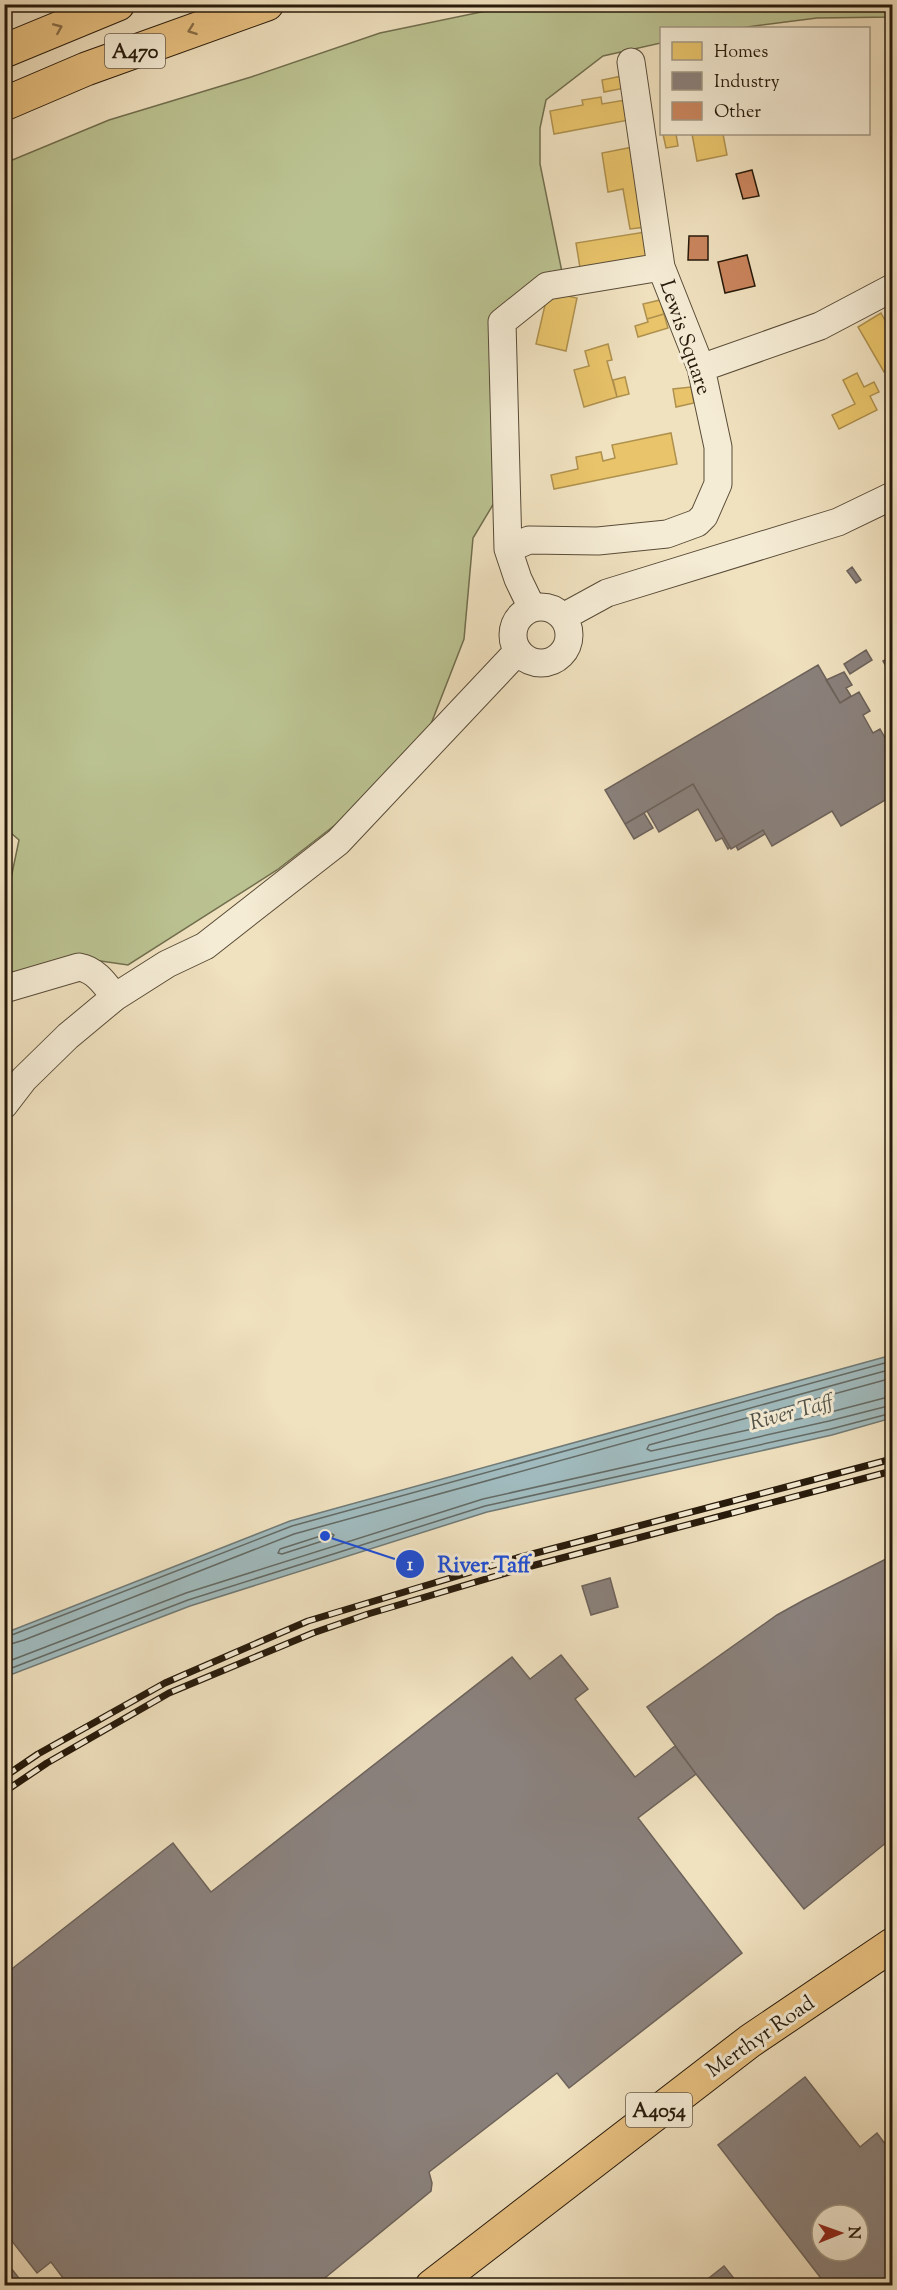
<svg xmlns="http://www.w3.org/2000/svg" width="897" height="2290" font-family="'Sorts Mill Goudy',serif">
  <rect width="100%" height="100%" fill="#f0e1bf"/>
  <filter id="stains"><feTurbulence type="fractalNoise" baseFrequency=".00333" numOctaves="4"/><feColorMatrix values="0 0 0 0 .2 0 0 0 0 .09 0 0 0 0 .02 0 0 0 .5 -.17"/></filter>
  <radialGradient id="worn" r=".72"><stop offset=".6" stop-color="#630" stop-opacity="0"/><stop offset="1" stop-color="#630" stop-opacity=".3"/></radialGradient>
  <path fill="#bbc291" stroke="#716e4e" stroke-width="1.5" d="M515,5H892V17L817,18L739,28H662L661,43L603,56L546,100L540,128V164L562,272L493,319L497,498L473,538L464,639L429,729L348,815L277,870L128,965L73,957L5,977V907L19,840L4,827L5,163L109,120L251,77L380,33Z"/>
  <path fill="#a0babd" stroke="#707a76" stroke-width="1.5" d="M892,1355V1418L832,1435L487,1512L190,1606L5,1677V1633L290,1521Z"/>
  <path fill="#e9c46a" stroke="#af914e" stroke-width="1.5" d="M622,76L625,88L604,92L602,80Z
    M601,97L602,104L625,100L629,120L554,134L550,111L583,105L582,100Z
    M663,134H676L678,146L666,148Z
    M692,134H723L727,155L697,161Z
    M633,147L646,227L630,229L623,189L608,192L602,153Z
    M645,232L649,263L581,274L576,243Z
    M548,292L577,298L566,351L536,344Z
    M660,300L664,314L647,319L643,304Z
    M881,313L892,333V367L884,372L858,327Z
    M664,314L668,328L638,337L635,326L648,322L647,319Z
    M608,344L612,360L607,361L617,397L584,407L574,370L589,366L585,351Z
    M857,373L864,387L874,382L879,392L870,396L877,410L839,429L832,415L855,404L843,380Z
    M625,377L629,394L617,397L613,380Z
    M691,387L694,403L676,407L673,389Z
    M671,433L677,464L554,489L551,475L578,469L576,457L601,452L603,461L615,458L612,445Z"/>
  <path fill="#8a817c" stroke="#6c625a" stroke-width="1.5" fill-rule="evenodd" d="M852,567L861,580L856,583L847,571Z
    M866,650L872,660L850,674L844,664Z
    M892,656V672L890,673L883,661Z
    M818,665L840,703L859,692L870,711L863,715L873,733L880,729L892,750V796L841,826L832,811L772,846L763,830L731,849L693,784L625,824L605,790Z
    M844,672L852,685L846,688L851,696L840,703L826,680Z
    M693,784L730,847L728,849L722,838L716,841L698,809L659,832L647,811Z
    M644,813L653,828L634,839L625,824Z
    M763,830L765,834L738,850L736,846Z
    M892,1556V1838L804,1909L696,1774L647,1707L777,1615L804,1600Z
    M610,1578L618,1607L591,1615L582,1586Z
    M561,1655L588,1689L575,1699L635,1777L675,1746L696,1774L638,1818L742,1953L569,2088L557,2073L429,2172L432,2183L431,2191L315,2286H69L51,2262L37,2273L4,2231V1975L173,1843L211,1892L512,1657L530,1679Z
    M805,2077L860,2147L877,2133L892,2153V2280L886,2286H827L718,2145ZM822,2215H858V2251H822Z
    M4,2259L25,2286H4Z
    M724,2266L740,2286H699Z"/>
  <g fill="none" stroke-linecap="round" stroke-linejoin="round">
    <path stroke="#646a64" stroke-width="1.5" d="M892,1378L649,1445L647,1449L651,1451L827,1413L892,1396
      M330,1533L334,1535L332,1538L282,1554L278,1553L280,1549Z
      M4,1638L292,1526L892,1361
      M4,1646L24,1640L294,1534L892,1369
      M4,1663L186,1593L483,1499L829,1421L892,1405
      M4,1671L188,1600L485,1506L831,1429L892,1413"/>
  </g>
  <path fill="#ca855d" stroke="#271a0b" stroke-width="1.5" d="M752,170L759,196L743,199L736,174Z
    M689,236H708V260H688Z
    M747,255L755,286L725,293L718,262Z"/>
  <g fill="none" stroke-linecap="round" stroke-linejoin="round">
    <g stroke="#594c38" stroke-width="29">
      <path id="minor" d="M701,368L820,326L892,288
        M508,549L529,540L598,541L667,534L697,523L704,516L718,484V447L701,368L661,267L631,62
        M513 635a28 28 0 1 1 56 0a28 28 0 1 1-56 0Z
        M532,608L518,579L508,549L502,322L547,286L661,267
        M563,617L607,593L838,522L892,496
        M4,989L79,967C96,970 105,984 115,997
        M4,1105L24,1079L68,1036L115,997L167,964L205,946L338,842L518,651"/>
    </g>
    <g stroke="#271a0b" stroke-width="35">
      <path id="major" d="M432,2286L750,2041L892,1945"/>
    </g>
    <g stroke="#271a0b" stroke-width="35">
      <path id="highway" d="M4,51L118,4
        M4,104L86,69L267,4"/>
    </g>
    <use href="#minor" stroke="#f5ecd5" stroke-width="27"/>
    <use href="#major" stroke="#e8c080" stroke-width="33"/>
    <use href="#highway" stroke="#e8c080" stroke-width="33"/>
    <g stroke="#271a0b" stroke-width="7">
      <path id="rail" d="M4,1777L38,1754L165,1683L308,1621L517,1558L892,1459
        M4,1792L47,1763L169,1693L313,1633L368,1614L520,1569L892,1471"/>
    </g>
    <use href="#rail" stroke="#f5ecd5" stroke-width="4.5" stroke-dasharray="14" stroke-linecap="butt"/>
  </g>
  <defs><path id="oneway-chevron" d="M-2-3.5L2.5 0L-2 3.5" fill="none" stroke-width="1.6" stroke-linecap="round" stroke-linejoin="round" transform="scale(1.5)"/></defs>
  <g stroke="#886d46">
    <use href="#oneway-chevron" transform="translate(58 28) rotate(-23)"/>
    <use href="#oneway-chevron" transform="translate(192 30) rotate(160)"/>
  </g>
  <g text-anchor="middle" stroke-width="6" stroke-linejoin="round" paint-order="stroke">
    <g fill="#f5ecd5" stroke="#655948" stroke-width="1.5">
      <rect x="105" y="34" width="60" height="34" rx="4.5"/>
      <rect x="626" y="2093" width="66" height="34" rx="4.5"/>
    </g>
    <g font-size="20" font-weight="bold" fill="#271a0b">
      <text x="135" y="58">A470</text>
      <text x="659" y="2117">A4054</text>
    </g>
    <g font-size="21" fill="#271a0b" stroke="#f5ecd5">
      <text transform="translate(686 337) rotate(71)" y="7">Lewis Square</text>
      <text transform="translate(760 2036) rotate(-35)" y="7">Merthyr Road</text>
    </g>
    <g font-size="22" font-style="italic" fill="#515249" stroke="#f5ecd5">
      <text transform="translate(791 1411) rotate(-15)" y="8">River Taff</text>
    </g>
  </g>
  <path fill="none" stroke="#1d4ed8" stroke-width="2" d="M325 1536L410 1564"/>
  <g fill="#1d4ed8" stroke="#f5ecd5" stroke-width="2">
    <circle cx="325" cy="1536" r="6"/>
    <circle cx="410" cy="1564" r="15"/>
  </g>
  <g font-size="18" text-anchor="middle" font-weight="bold" fill="#fff">
    <text x="410" y="1570">1</text>
  </g>
  <g font-size="22" text-anchor="middle" font-weight="bold" fill="#1d4ed8" stroke="#f5ecd5" stroke-width="6" stroke-linejoin="round" paint-order="stroke">
    <text x="484" y="1572">River Taff</text>
  </g>
  <rect width="897" height="2290" fill="none" stroke="#f0e1bf" stroke-width="24"/>
  <rect x="6" y="6" width="885" height="2278" fill="none" stroke="#271a0b" stroke-width="3"/>
  <rect x="12" y="12" width="873" height="2266" fill="none" stroke="#271a0b" stroke-width="1.5"/>
  <rect x="660" y="27" width="210" height="108" fill="#f5ecd5" stroke="#a39884" stroke-width="1.5"/>
  <rect x="672" y="42" width="30" height="18" fill="#e9c46a" stroke="#a39884" stroke-width="1.5"/>
  <text x="714" y="57" font-size="18" fill="#271a0b">Homes</text>
  <rect x="672" y="72" width="30" height="18" fill="#8a817c" stroke="#a39884" stroke-width="1.5"/>
  <text x="714" y="87" font-size="18" fill="#271a0b">Industry</text>
  <rect x="672" y="102" width="30" height="18" fill="#ca855d" stroke="#a39884" stroke-width="1.5"/>
  <text x="714" y="117" font-size="18" fill="#271a0b">Other</text>
  <g transform="translate(840 2233) rotate(89)"><circle r="28" fill="#f5ecd5" stroke="#a39884" stroke-width="1.5"/>
  <path d="M0-4.5L10 22L0 15L-10 22Z" fill="#8f2418"/>
  <text y="-9" font-size="16" font-weight="bold" text-anchor="middle" fill="#271a0b">N</text>
  </g>
  <rect width="100%" height="100%" filter="url(#stains)"/>
  <rect width="100%" height="100%" fill="url(#worn)"/>
</svg>
